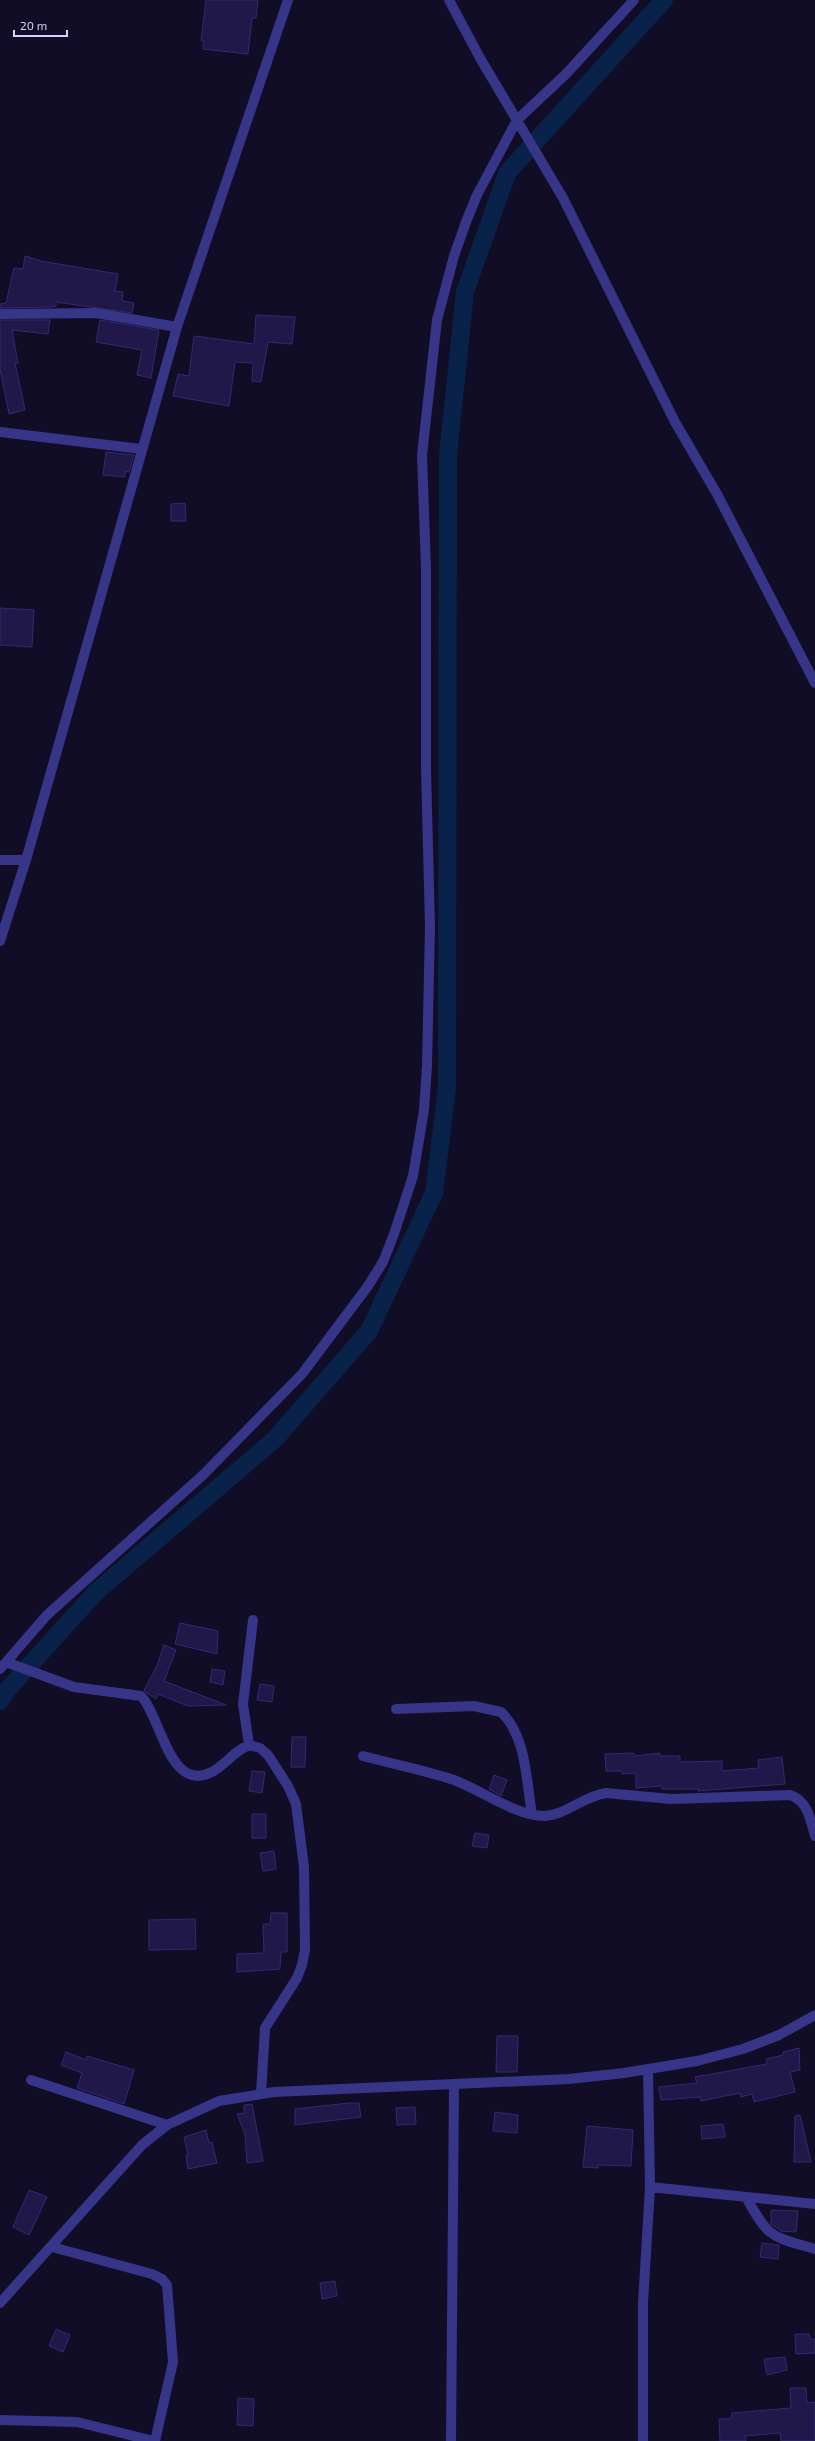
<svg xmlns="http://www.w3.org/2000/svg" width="815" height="2441" font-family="'Exo 2',sans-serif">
  <rect width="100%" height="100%" fill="#110d26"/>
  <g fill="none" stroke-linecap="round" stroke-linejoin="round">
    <path stroke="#092249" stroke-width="18" d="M0,1701L8,1689L96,1592L275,1439L369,1331L434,1193L447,1088L448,455L465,292L507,173L664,0"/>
  </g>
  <path fill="#201848" stroke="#362875" d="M206,0H258L256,18H252L248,54L203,49L204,41H201Z
    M25,256L41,261L118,274L115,291L123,292L122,301L134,303L132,313L56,302V306L51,307L0,308V304L6,303L14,268L23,269Z
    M256,315L295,317L292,344L268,342L261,382L252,381L253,363L235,362L229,406L173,396L178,374L189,376L194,336L254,344Z
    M0,320H50L48,334L12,330L18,363H15L25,410L9,414L0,369Z
    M100,320L159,330L151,378L137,375L142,350L96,342Z
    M106,452L134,455L129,472L125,471V477L103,475Z
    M185,503L186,521H171V504Z
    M0,608L34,610L32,647L0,645Z
    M180,1623L218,1631L217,1654L175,1644Z
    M164,1645L176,1650L164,1681L226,1705L188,1706L158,1694L156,1699L148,1694L144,1690L157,1666Z
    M212,1669L225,1671L223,1685L210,1682Z
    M260,1684L274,1686L272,1702L257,1700Z
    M292,1737H306L305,1767H291Z
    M634,1753V1756L660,1753V1756H680V1762L722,1761V1771L759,1768L758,1760L782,1757L785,1784L698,1791V1789H662V1786L636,1788V1773L622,1774V1771H606L605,1754Z
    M252,1771L265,1772L262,1793L249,1791Z
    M494,1775L507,1780L501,1796L489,1789Z
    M252,1814H266V1838H252Z
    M475,1833L489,1835L487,1848L472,1846Z
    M274,1851L276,1869L263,1871L260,1853Z
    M271,1913H287V1952H281L280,1969L237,1972V1954L264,1953L263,1924H270Z
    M195,1919L196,1949L149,1950V1920Z
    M497,2036H518L517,2072H496Z
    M799,2048L800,2070L790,2072L795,2092L754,2102L752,2094L741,2097L740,2093L701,2101L700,2097L661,2100L659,2087L697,2083L695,2077L767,2064L766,2059L783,2055V2052Z
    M66,2052L86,2060L87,2056L134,2070L124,2104L77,2088L82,2073L61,2065Z
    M349,2103H359L361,2117L295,2125V2109Z
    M252,2104L263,2161L247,2163L245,2134L237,2114L244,2113V2105Z
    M415,2107L416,2124L397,2125L396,2108Z
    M495,2112L518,2115L517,2133L493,2131Z
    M800,2115L811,2162H794L795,2116Z
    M723,2124L725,2137L702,2139L701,2126Z
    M587,2126L633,2130L631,2166L598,2165V2168L583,2167Z
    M206,2130L209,2143L212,2142L217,2163L188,2169L186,2155H188L184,2137Z
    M29,2190L47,2197L29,2235L13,2227Z
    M771,2210L798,2211L796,2232L781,2231L771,2224Z
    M762,2243L779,2245L778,2259L760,2257Z
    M335,2281L337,2296L322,2299L320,2283Z
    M56,2329L70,2335L63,2352L49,2346Z
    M795,2334H809L810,2339H815V2353L796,2354Z
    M785,2357L787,2370L767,2375L764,2359Z
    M790,2388H806L807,2403L815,2402V2441H781L780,2433L745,2436L746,2441H720L719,2419H731L732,2413L791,2408Z
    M238,2398L254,2399L253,2426L237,2425Z"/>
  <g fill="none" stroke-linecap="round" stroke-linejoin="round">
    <path stroke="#363588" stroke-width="10" d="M449,0L480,58L563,198L675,422L717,494L815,683
      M0,314L96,313L177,327
      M0,432L141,449
      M0,860H26
      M6,1662L74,1687L141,1696C161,1716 169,1794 212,1772C225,1765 234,1751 249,1745L260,1748L268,1755L288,1786L296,1804L304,1867L305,1950L302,1965L297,1978L265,2028L261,2094
      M0,1669L47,1615L203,1475L302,1374L368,1286L383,1262L394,1234L413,1176L424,1110L427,1066L430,926L426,769V569L422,455L437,320L454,256L466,222L477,195L517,120L566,74L634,0
      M396,1709L474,1706L501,1712C527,1737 526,1781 532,1814
      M249,1745L243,1704L253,1620
      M363,1756C393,1764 424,1770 454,1780C481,1790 516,1816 544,1816C566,1815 584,1796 606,1793L671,1799L790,1795C808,1801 810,1819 815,1836
      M31,2080L167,2125
      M650,2187L815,2204
      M746,2197C769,2239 771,2236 815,2249
      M52,2247L152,2274L162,2279L167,2285L173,2362L155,2441
      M0,2420L77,2422L154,2441
      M451,2441L454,2085
      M643,2441V2303L650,2187L648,2069"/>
    <path stroke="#363588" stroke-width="10" d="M0,941L26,860L177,327L288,0
      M0,2303L142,2145L167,2125L219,2101L274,2092L569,2079L624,2073L697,2061L743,2049L779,2035L815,2015"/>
  </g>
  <path d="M14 30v6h53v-6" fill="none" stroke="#d6d2ff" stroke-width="2"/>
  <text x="20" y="30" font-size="12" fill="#d6d2ff" stroke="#110d26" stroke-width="3" paint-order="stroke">20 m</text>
</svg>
